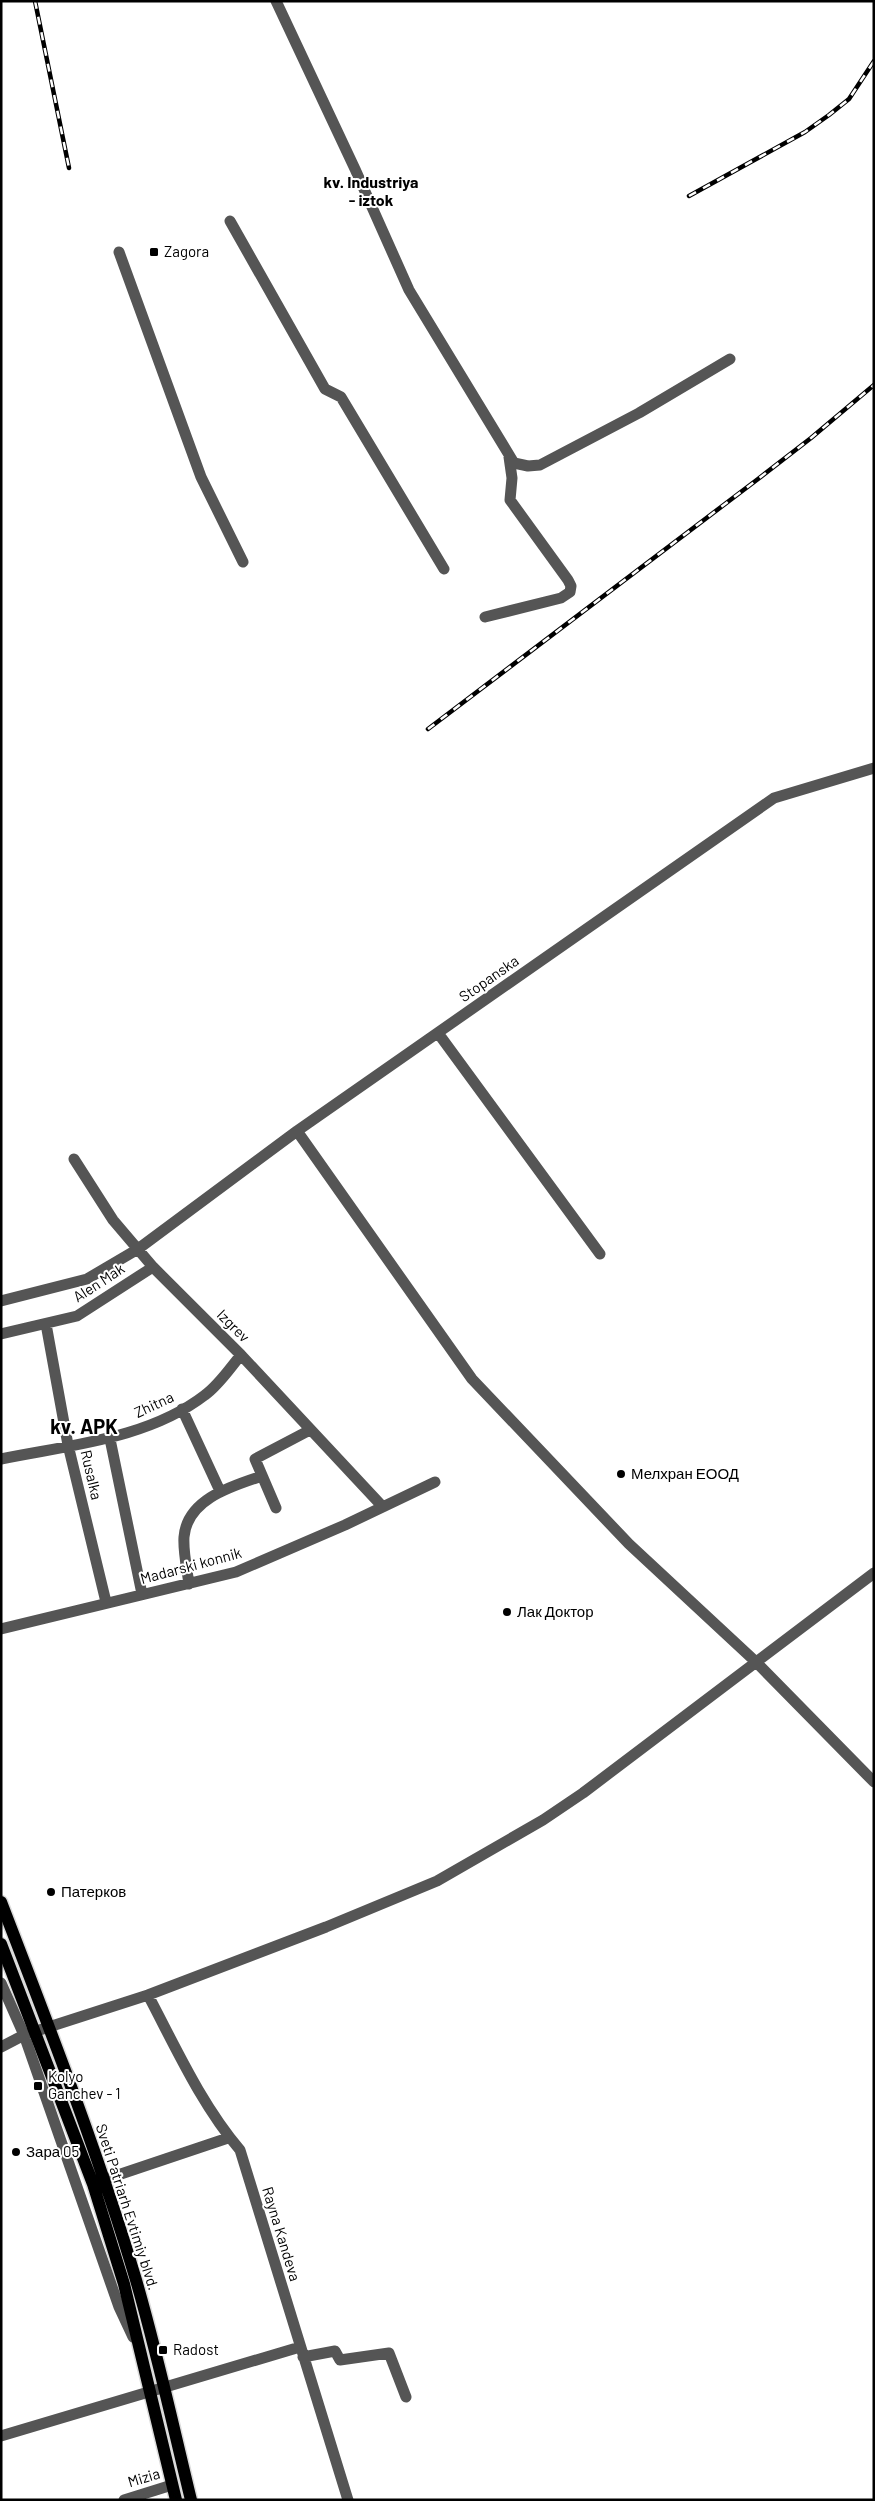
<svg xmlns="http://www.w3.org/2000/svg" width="875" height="2501" font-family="Barlow,sans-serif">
  <rect width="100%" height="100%" fill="#fff"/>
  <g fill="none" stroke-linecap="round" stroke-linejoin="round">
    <g stroke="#dbdbdb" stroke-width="15">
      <path id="major" d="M1,1902C49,2027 98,2152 136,2280C157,2352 173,2426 191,2500
        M1,1944L93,2184L124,2284L176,2500"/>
    </g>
    <path stroke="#555" stroke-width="11" d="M276,1L355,169L409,290L514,463L528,466L540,465L639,413L730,359
      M230,221L325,389L341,397L444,569
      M119,252L201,477L243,562
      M485,617L561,598L570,592L571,586L568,580L510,500L512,478L509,457
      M438,1033L600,1254
      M297,1131L472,1379L629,1544L756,1662L874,1782
      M74,1159L113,1220L153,1267L241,1355L382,1506
      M1,1301L87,1279L138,1249L297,1131L774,798L874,768
      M46,1324L68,1445L106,1602
      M1,1334L77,1316L153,1267
      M182,1409L220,1491
      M110,1439L142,1594
      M1,1459C69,1445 148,1439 205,1395C219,1385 230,1368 241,1355
      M276,1508L255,1459L310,1430
      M189,1584C187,1569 183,1552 184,1537C187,1499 232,1486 262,1476
      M1,1629L236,1572L345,1525L435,1482
      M1,1983L24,2035L119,2307L133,2337
      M148,1995C176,2048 201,2104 240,2150L348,2500
      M1,2047L24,2035L148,1995L326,1927L437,1881L543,1820L583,1793L874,1573
      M103,2180L228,2138
      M303,2357L335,2351L340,2360L389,2353L406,2397
      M1,2436L300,2347
      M124,2500L172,2485"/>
    <use href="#major" stroke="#000" stroke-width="12"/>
    <g stroke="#000" stroke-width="4.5">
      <path id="rail" d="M35,1L69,168
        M689,196L805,132L829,115L849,99L874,61
        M428,729L758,479L811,438L874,385"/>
    </g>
    <use href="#rail" stroke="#fff" stroke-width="2.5" stroke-dasharray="8" stroke-linecap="butt"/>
  </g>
  <g fill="#000" stroke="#fff" stroke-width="2">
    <rect x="149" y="247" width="10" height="10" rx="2.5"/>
    <circle cx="621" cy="1474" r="5"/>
    <circle cx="507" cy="1612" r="5"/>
    <circle cx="51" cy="1892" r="5"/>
    <rect x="33" y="2081" width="10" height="10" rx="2.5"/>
    <circle cx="16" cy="2152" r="5"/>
    <rect x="158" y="2345" width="10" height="10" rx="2.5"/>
  </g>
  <g text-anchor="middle" stroke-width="4" stroke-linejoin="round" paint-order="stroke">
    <g font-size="15" fill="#000" stroke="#fff" text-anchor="start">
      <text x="164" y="257">Zagora</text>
      <text x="631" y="1479">Мелхран ЕООД</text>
      <text x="517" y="1617">Лак Доктор</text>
      <text x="61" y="1897">Патерков</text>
      <text x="48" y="2082">Kolyo<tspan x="48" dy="17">Ganchev - 1</tspan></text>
      <text x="26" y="2157">Зара 05</text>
      <text x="173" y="2355">Radost</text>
    </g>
    <g font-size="15" fill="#000" stroke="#fff">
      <text transform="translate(489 979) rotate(-35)" y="5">Stopanska</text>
      <text transform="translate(99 1283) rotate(-33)" y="5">Alen Mak</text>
      <text transform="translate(233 1326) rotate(45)" y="5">Izgrev</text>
      <text transform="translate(154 1405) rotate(-25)" y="5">Zhitna</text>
      <text transform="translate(91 1475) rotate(77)" y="5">Rusalka</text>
      <text transform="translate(191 1566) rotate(-15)" y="5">Madarski konnik</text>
      <text transform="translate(127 2207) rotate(72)" y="5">Sveti Patriarh Evtimiy blvd.</text>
      <text transform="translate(281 2234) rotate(73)" y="5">Rayna Kandeva</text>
      <text transform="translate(144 2478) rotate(-17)" y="5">Mizia</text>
    </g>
    <g font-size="16" font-weight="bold" fill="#000" stroke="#fff">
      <text x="371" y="188">kv. Industriya<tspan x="371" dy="18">- iztok</tspan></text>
    </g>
    <g font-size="20" font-weight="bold" fill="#000" stroke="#fff">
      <text x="84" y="1434">kv. APK</text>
    </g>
  </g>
  <rect width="875" height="2501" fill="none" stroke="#000000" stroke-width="5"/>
</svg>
